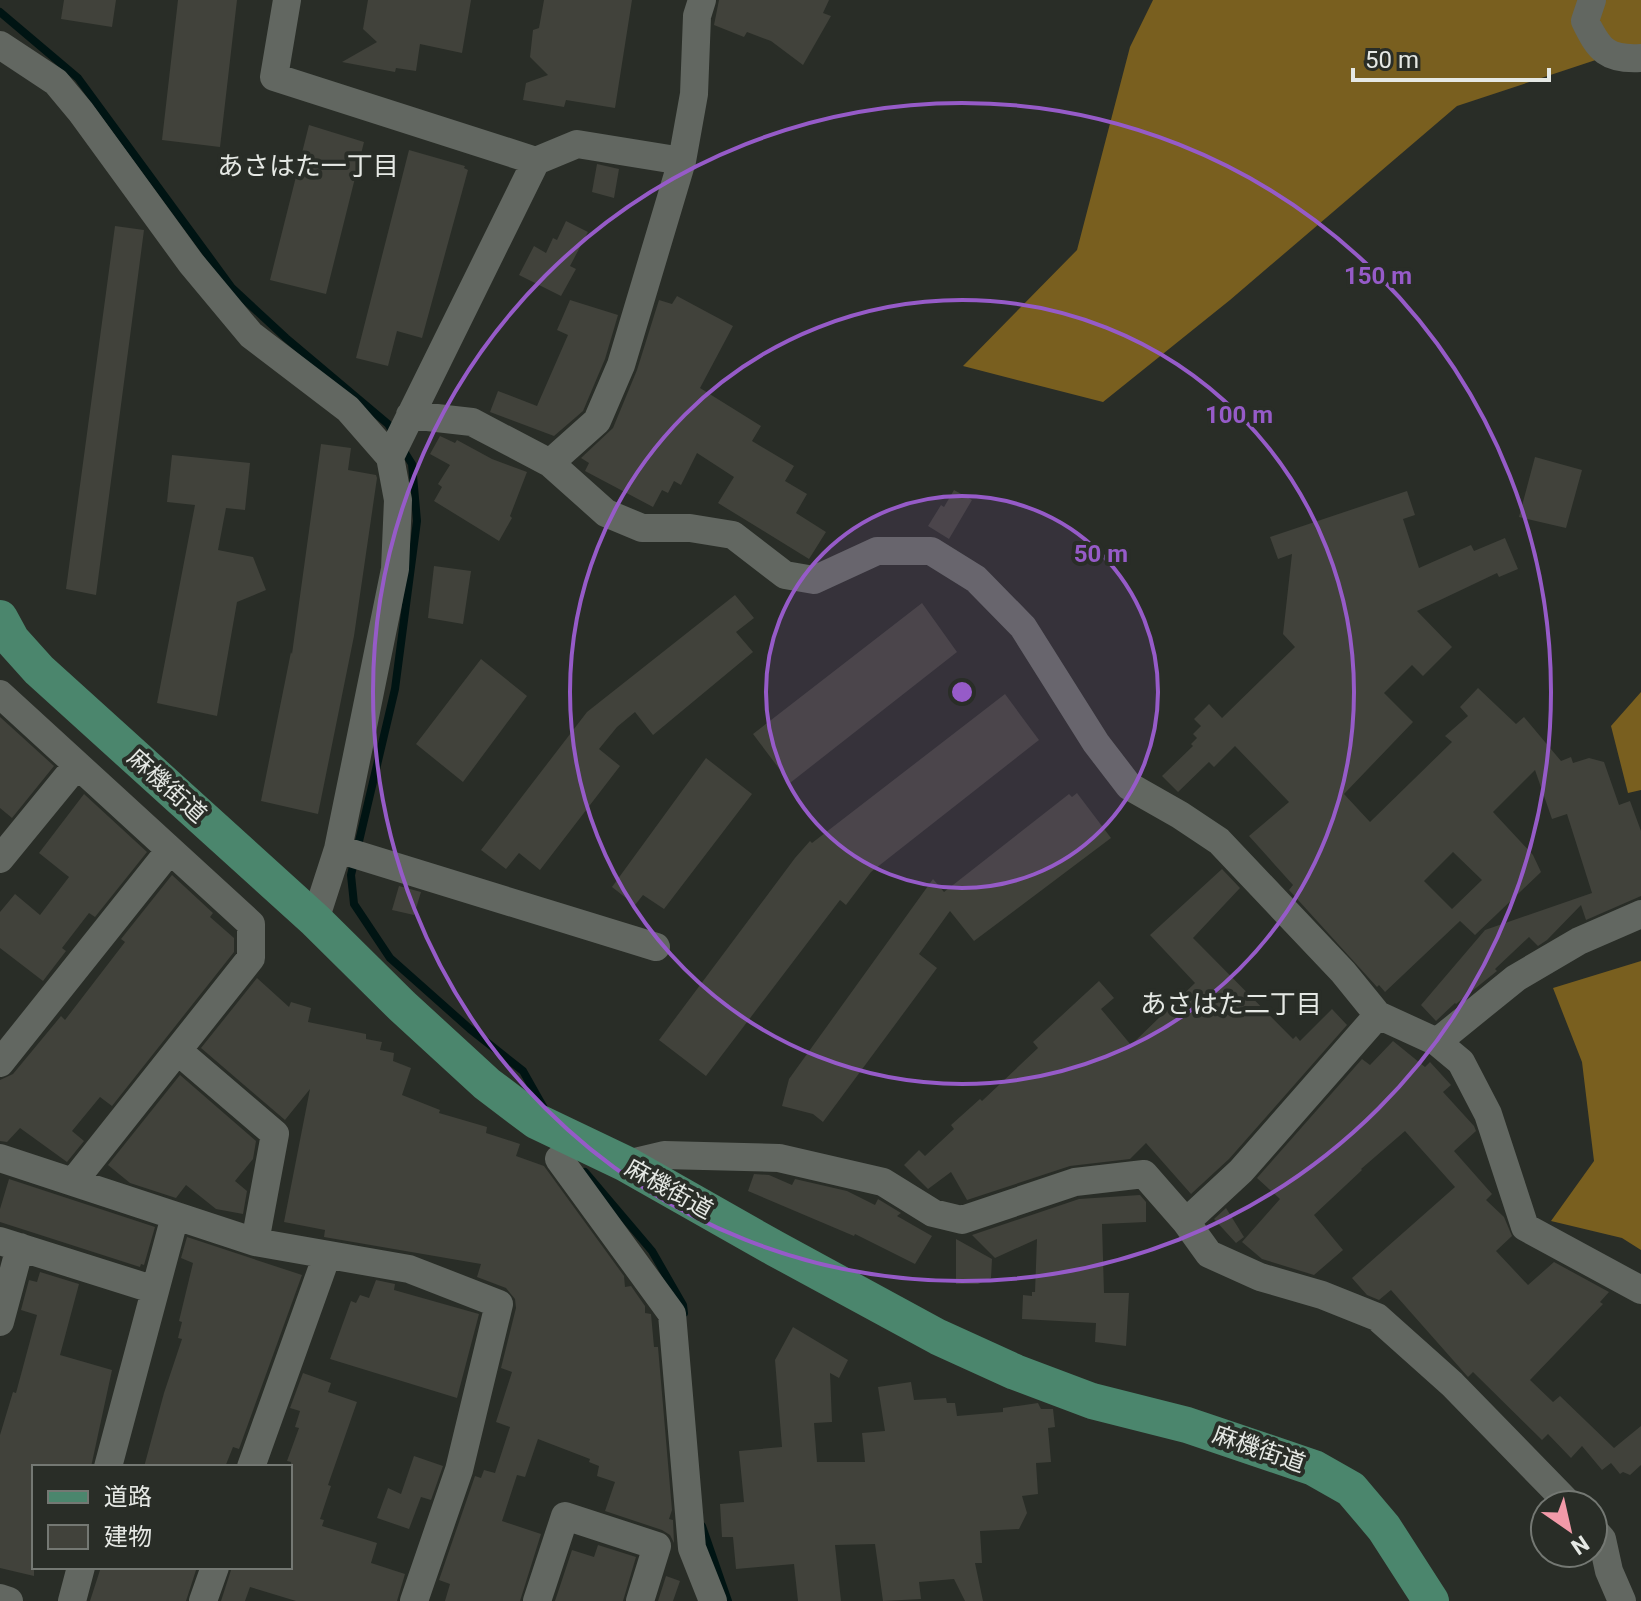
<svg xmlns="http://www.w3.org/2000/svg" width="1641" height="1601" font-family="Roboto,'Noto Sans JP',sans-serif">
  <rect width="100%" height="100%" fill="#292d27"/>
  <path fill="#795f1f" d="M1153,0H1641V45L1457,106L1230,300L1103,402L963,366L1077,250L1130,47Z
    M1641,692V790L1628,793L1611,726Z
    M1641,961V1250L1622,1238L1551,1221L1594,1161L1582,1062L1553,988Z"/>
  <g fill="none" stroke-linecap="round" stroke-linejoin="round">
    <path stroke="#001413" stroke-width="8" d="M0,12L78,78L232,288L286,338L388,424L393,432
      M402,448L412,464L417,521L395,689L351,875L354,904L390,958L470,1029L523,1071L545,1110
      M585,1172L652,1251L683,1305L684,1313
      M702,1526L728,1601"/>
  </g>
  <path fill="#41423b" fill-rule="evenodd" d="M64,0H116L112,27L61,19Z
    M178,0H237L220,147L162,140Z
    M368,0H471L462,53L420,44L416,71L396,68L395,72L342,62L377,42L363,29Z
    M544,0H632L615,108L566,100L564,107L523,100L526,83L548,75L530,57L533,30L539,28Z
    M719,0H829L823,13L831,16L803,65L771,41L747,32L744,37L714,25Z
    M309,125L364,142L326,294L270,280Z
    M409,150L465,166L464,168L468,170L422,338L397,331L388,366L356,358Z
    M597,164L619,169L614,198L592,192Z
    M566,221L588,232L570,266L576,269L561,296L519,275L534,246L546,253L553,238L557,240Z
    M115,226L144,230L96,595L66,589Z
    M677,296L733,326L700,388L761,426L752,441L794,466L785,481L807,494L796,513L826,532L809,559L718,503L734,477L697,453L681,485L674,481L668,493L662,490L653,507L585,471L589,463L581,458L613,428L637,370L659,300L672,304Z
    M570,300L618,315L605,359L583,411L554,436L490,412L498,391L537,406L568,335L557,330Z
    M440,436L455,443L457,440L492,459L527,472L510,516L512,518L499,541L434,501L442,487L438,484L450,465L430,454Z
    M321,444L351,448L348,470L376,475L377,478L354,636L318,814L261,801L291,652L292,654Z
    M172,455L250,463L245,510L226,508L218,550L253,557L266,590L237,602L217,716L157,703L195,505L167,502Z
    M1535,457L1582,470L1566,528L1519,517Z
    M954,490L972,500L949,539L928,526L941,505L944,507Z
    M1407,491L1415,515L1403,519L1419,568L1471,545L1474,551L1505,538L1518,569L1499,577L1497,573L1417,611L1452,647L1423,676L1412,665L1384,693L1413,722L1344,794L1370,822L1452,742L1445,736L1468,716L1460,707L1478,688L1516,724L1524,717L1561,761L1571,757L1573,763L1589,758L1604,762L1619,805L1630,801L1641,831V896L1586,920L1581,905L1547,940L1538,946L1529,937L1495,969L1497,971L1456,1004L1455,1003L1436,1021L1421,1005L1485,930L1592,893L1567,814L1552,819L1535,770L1493,812L1533,855L1541,872L1475,935L1460,921L1385,992L1379,985L1377,987L1289,890L1293,885L1249,836L1289,802L1235,746L1214,767L1209,762L1178,792L1162,776L1193,746L1191,744L1197,738L1193,734L1201,726L1194,719L1209,704L1222,718L1295,647L1283,634L1292,554L1278,559L1270,537ZM1453,852L1482,880L1452,909L1424,881Z
    M434,566L471,571L463,624L428,618Z
    M735,595L754,618L736,632L753,652L653,735L635,712L617,727L599,749L620,766L540,870L519,853L506,869L481,850L587,712Z
    M922,603L957,652L790,783L753,734Z
    M481,659L527,696L463,782L416,744Z
    M1005,694L1039,740L871,872L846,905L840,900L706,1076L659,1040L795,858L810,841L812,843Z
    M0,717L54,766L12,818L0,808Z
    M706,758L752,794L664,909L643,895L635,905L612,887Z
    M1077,793L1111,838L974,941L950,911L919,954L937,968L823,1122L813,1114L782,1106L789,1079L933,879L944,892L1069,794L1072,797Z
    M84,794L147,852L95,917L89,913L62,948L66,951L43,981L0,948V912L15,894L40,915L69,877L39,853Z
    M1222,869L1240,888L1193,938L1293,1039L1296,1036L1300,1041L1332,1009L1347,1025L1229,1159L1191,1194L1146,1143L1130,1159L1070,1166L967,1200L951,1172L928,1189L904,1165L919,1150L925,1156L954,1129L951,1125L980,1099L982,1101L1038,1048L1033,1042L1099,981L1114,998L1101,1009L1131,1045L1195,983L1150,935Z
    M172,875L213,913L210,917L234,938V952L112,1106L100,1097L72,1131L84,1141L67,1162L20,1128L7,1142L0,1141V1080L13,1074L61,1016L65,1020L125,942L121,939Z
    M399,886L421,892L414,915L392,910Z
    M257,978L289,1007L291,1002L311,1008L308,1022L366,1034V1039L382,1042L380,1050L394,1053L393,1061L411,1068L402,1095L440,1110L439,1113L487,1127L486,1133L520,1144L516,1156L544,1166L624,1276L625,1287L631,1286L645,1306V1313L651,1314L654,1347H658L672,1510L669,1519L673,1520L674,1543L670,1535L662,1530L605,1511L615,1482L597,1476L599,1466L589,1462L590,1459L538,1439L525,1477L517,1475L502,1521L541,1534L520,1601H445L450,1584L439,1580L475,1476L481,1478L484,1470L495,1473L510,1427L496,1422L512,1372L501,1368L516,1308L515,1299L506,1288L477,1277L481,1264L324,1237L325,1230L284,1222L310,1089L285,1120L201,1048Z
    M1393,1041L1425,1067L1430,1062L1451,1085L1443,1092L1474,1126L1476,1131L1454,1151L1492,1194L1486,1200L1504,1217L1512,1236L1496,1251L1528,1285L1554,1262L1609,1292L1600,1302L1603,1304L1530,1380L1553,1402L1560,1396L1614,1448L1641,1426V1465L1630,1475L1623,1472L1620,1474L1611,1463L1602,1470L1582,1446L1571,1458L1548,1434L1542,1440L1473,1372L1468,1377L1391,1290L1379,1300L1367,1295L1352,1278L1455,1187L1405,1131L1361,1169L1362,1170L1314,1215L1343,1250L1314,1275L1262,1259L1242,1242L1280,1199L1257,1178L1362,1059L1370,1065Z
    M180,1075L256,1141L253,1159L235,1181L247,1191L243,1214L216,1209L186,1185L176,1198L130,1183L108,1165Z
    M754,1174L769,1175L792,1185L795,1179L847,1191L875,1205L878,1199L901,1213L897,1216L932,1236L915,1264L855,1234L854,1236L748,1191Z
    M9,1179L155,1227L144,1265L141,1264L140,1267L0,1222V1209Z
    M1140,1195L1146,1202V1222L1102,1224L1104,1293H1129L1126,1346L1095,1342L1096,1323L1022,1319L1023,1295L1032,1296V1292H1035L1037,1239L995,1258L972,1235L1079,1199Z
    M1226,1208L1244,1237L1236,1243L1214,1219Z
    M187,1237L302,1275L239,1449L233,1447L225,1467H144L164,1393L182,1339L178,1338L182,1322L179,1321L193,1263L181,1258Z
    M956,1239L992,1259L991,1278L978,1284H956Z
    M40,1272L79,1284L60,1355L112,1370L91,1467H34V1576L0,1568V1435L13,1392L16,1393L37,1315L21,1310L29,1280L37,1282Z
    M376,1280L395,1284L394,1290L479,1314L457,1398L330,1359L351,1301L356,1303L360,1295L369,1298Z
    M793,1327L848,1360L839,1378L830,1373L832,1422L814,1423L817,1462H865L862,1433L885,1431L878,1387L911,1382L914,1400L946,1398L947,1403H955L957,1416L1003,1412V1408L1038,1403L1041,1409H1053L1055,1427L1048,1428L1051,1462L1036,1463L1038,1494L1022,1496L1027,1513L1019,1529L980,1531L982,1563H975L983,1601H965L954,1579L919,1582L921,1599L883,1601L875,1544L835,1545L841,1601H798L794,1564L736,1569L733,1537H722L720,1504L744,1502L739,1451L782,1447L775,1360Z
    M303,1373L331,1383L328,1392L357,1402L328,1485L331,1486L320,1519L324,1520L322,1526L377,1543L371,1563L405,1574L397,1601H296L250,1587L245,1601H221L232,1567H290L291,1462L287,1461L299,1428L295,1427L300,1411L290,1408Z
    M414,1456L443,1466L431,1500L421,1497L409,1529L377,1518L388,1488L401,1494Z
    M598,1545L636,1557L623,1601H555L572,1550L594,1557Z
    M101,1567H197L186,1601H90Z
    M666,1576L680,1581L673,1601H658Z"/>
  <g fill="none" stroke-linecap="round" stroke-linejoin="round">
    <path stroke="#626761" stroke-width="28" d="M287,0L274,77L536,161L390,457
      M1592,0L1585,21C1599,50 1607,60 1641,58
      M0,45L56,82L81,112L191,263L251,335L348,409L390,457L398,500L395,569L338,849L315,920
      M536,161L577,144L682,161
      M410,415L472,422L550,463L606,513L642,528H690L733,535L785,575L814,580L877,551H931L976,579L1023,627L1096,743L1129,786L1180,815L1219,841L1343,972L1378,1015L1437,1042L1461,1062L1488,1114L1525,1227L1641,1290
      M550,463L597,421L621,365L682,161L694,94L697,16L702,0
      M0,694L251,924V958L73,1182
      M338,849L656,947
      M0,859L77,765
      M1437,1042L1516,978L1579,941L1641,914
      M178,1051L275,1134L255,1242
      M0,1063L170,850
      M0,1158L255,1242L409,1269L499,1304L459,1470L414,1601
      M559,1159L672,1314L692,1548L713,1601
      M626,1164L664,1155L779,1158L883,1182L933,1213L962,1220L1075,1182L1144,1174L1186,1222L1209,1254L1260,1277L1322,1295L1377,1317L1452,1384L1570,1505
      M1186,1222L1241,1171L1378,1015
      M0,1241L155,1290
      M0,1322L20,1247
      M108,1467L175,1216
      M251,1467L327,1255
      M1593,1529L1602,1539L1609,1571L1622,1601
      M0,1598L9,1601
      M72,1601L81,1567
      M203,1601L215,1567
      M537,1601L565,1516L657,1546L640,1601"/>
    <path stroke="#4b866d" stroke-width="36" d="M0,618L12,640L39,670L315,920L402,1006L487,1084L536,1121L626,1164L776,1249L938,1337L1015,1372L1092,1401L1187,1425L1314,1468L1351,1489L1384,1528L1431,1601"/>
  </g>
  <circle cx="962" cy="692" r="196" fill="#965bc8" fill-opacity=".12"/>
  <g fill="none" stroke="#965bc8" stroke-width="4">
    <circle cx="962" cy="692" r="196"/>
    <circle cx="962" cy="692" r="392"/>
    <circle cx="962" cy="692" r="589"/>
  </g>
  <g text-anchor="middle" stroke-width="8" stroke-linejoin="round" paint-order="stroke">
    <g font-size="24" fill="#e5e8e4" stroke="#292d27">
      <text transform="translate(167 786) rotate(42)" y="8">麻機街道</text>
      <text transform="translate(669 1189) rotate(29)" y="8">麻機街道</text>
      <text transform="translate(1259 1449) rotate(19)" y="8">麻機街道</text>
    </g>
    <g font-size="26" fill="#e5e8e4" stroke="#292d27">
      <text x="308" y="175">あさはた一丁目</text>
      <text x="1231" y="1013">あさはた二丁目</text>
    </g>
  </g>
  <circle cx="962" cy="692" r="12" fill="#965bc8" stroke="#292d27" stroke-width="4"/>
  <g font-size="24" text-anchor="middle" font-weight="bold" fill="#965bc8" stroke="#292d27" stroke-width="8" stroke-linejoin="round" paint-order="stroke">
    <text x="1378" y="284">150 m</text>
    <text x="1239" y="423">100 m</text>
    <text x="1101" y="562">50 m</text>
  </g>
  <rect x="32" y="1465" width="260" height="104" fill="#292d27" stroke="#747873" stroke-width="2"/>
  <rect x="48" y="1491" width="40" height="12" fill="#4b866d" stroke="#747873" stroke-width="2"/>
  <text x="104" y="1505" font-size="24" fill="#e5e8e4">道路</text>
  <rect x="48" y="1525" width="40" height="24" fill="#41423b" stroke="#747873" stroke-width="2"/>
  <text x="104" y="1545" font-size="24" fill="#e5e8e4">建物</text>
  <g transform="translate(1569 1529) rotate(146)"><circle r="38" fill="#292d27" stroke="#747873" stroke-width="2"/>
  <path d="M0-6L14 30L0 20L-14 30Z" fill="#f39aa9"/>
  <text y="-12" font-size="22" font-weight="bold" text-anchor="middle" fill="#e5e8e4">N</text>
  </g>
  <path d="M1353 68v12h196v-12" fill="none" stroke="#e5e8e4" stroke-width="4"/>
  <text x="1365" y="68" font-size="24" fill="#e5e8e4" stroke="#292d27" stroke-width="6" paint-order="stroke">50 m</text>
</svg>
